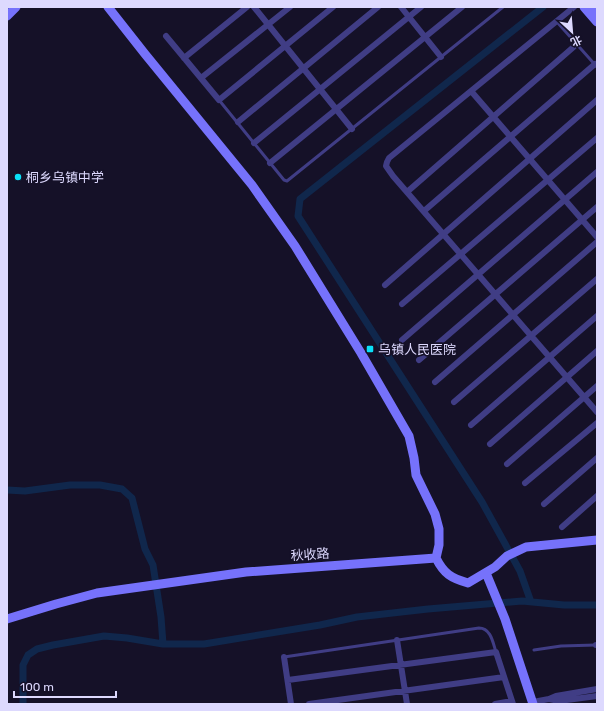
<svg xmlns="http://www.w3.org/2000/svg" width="604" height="711" font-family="Rubik,'Noto Sans SC',sans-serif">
  <rect width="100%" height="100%" fill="#151128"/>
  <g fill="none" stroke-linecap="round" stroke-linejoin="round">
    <path stroke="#10274c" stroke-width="7" d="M7,490L25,491L70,485H100L122,489L132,498L145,549L153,565L161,617L163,644
      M531,602L520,571L482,502L298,216L300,199L543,7
      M23,704V665L28,655L37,649L53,645L104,636L127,638L163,644H204L320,625L357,617L428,609L522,601L564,605H597"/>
    <path stroke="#403d85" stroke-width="3" d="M557,22L597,67
      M219,100L284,180L287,181L503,7
      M534,650L561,646L596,645
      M284,657L479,628C491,628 493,643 496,652"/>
    <path stroke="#403d85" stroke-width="6" d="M254,7L352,129
      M401,7L441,57
      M574,7L389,158L387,162L386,166L393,176L597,412
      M166,36L219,100L333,7
      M184,58L247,7
      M201,78L290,7
      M471,91L597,237
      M238,122L378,7
      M254,143L421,7
      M270,163L462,7
      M407,192L577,44
      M424,211L595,64
      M385,285L597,100
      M402,304L597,138
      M402,340L597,172
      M419,360L597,207
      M435,382L597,242
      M454,402L597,279
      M471,425L597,316
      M490,444L597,351
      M507,464L597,386
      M525,483L597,423
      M544,504L597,458
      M562,527L597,496
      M397,640L407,704
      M596,645H597
      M284,657L291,704
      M288,680L496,652L513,704
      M549,699L559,701L597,696
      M533,702L549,699L556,696L597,689
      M309,704L504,677
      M495,704L512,701"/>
    <path stroke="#7672fb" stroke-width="9" d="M108,7L145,54L252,185L295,246L361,353L409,436L414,458L416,475L435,514L439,529V545L436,558
      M584,7L597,22
      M595,7L597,10
      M7,16L16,7
      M436,558C444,574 451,578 468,583L495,567L507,556L526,547L597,540
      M486,573L505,619L533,704
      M7,619L56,604L97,593L246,572L436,558"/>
  </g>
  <g fill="#0ae0f8" stroke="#151128" stroke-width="1.5">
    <circle cx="18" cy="177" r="4"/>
    <rect x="366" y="345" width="8" height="8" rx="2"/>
  </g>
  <g text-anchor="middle" stroke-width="3.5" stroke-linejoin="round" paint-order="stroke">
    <g font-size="13" fill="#ddd9fe" stroke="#151128" text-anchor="start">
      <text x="26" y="182">桐乡乌镇中学</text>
      <text x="378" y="354">乌镇人民医院</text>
    </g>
    <g font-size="13" fill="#ddd9fe" stroke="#151128">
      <text transform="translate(310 554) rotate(-4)" y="5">秋收路</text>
    </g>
  </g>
  <rect width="604" height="711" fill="none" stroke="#ddd9fe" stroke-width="16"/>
  <g transform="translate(572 32) rotate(154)" stroke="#151128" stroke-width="3" paint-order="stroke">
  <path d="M0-3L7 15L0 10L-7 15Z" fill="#ddd9fe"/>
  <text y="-6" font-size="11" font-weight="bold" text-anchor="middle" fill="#ddd9fe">北</text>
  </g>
  <path d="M14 691v6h102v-6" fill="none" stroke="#ddd9fe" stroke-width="2"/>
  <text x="20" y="691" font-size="12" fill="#ddd9fe" stroke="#151128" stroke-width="3" paint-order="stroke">100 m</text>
</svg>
